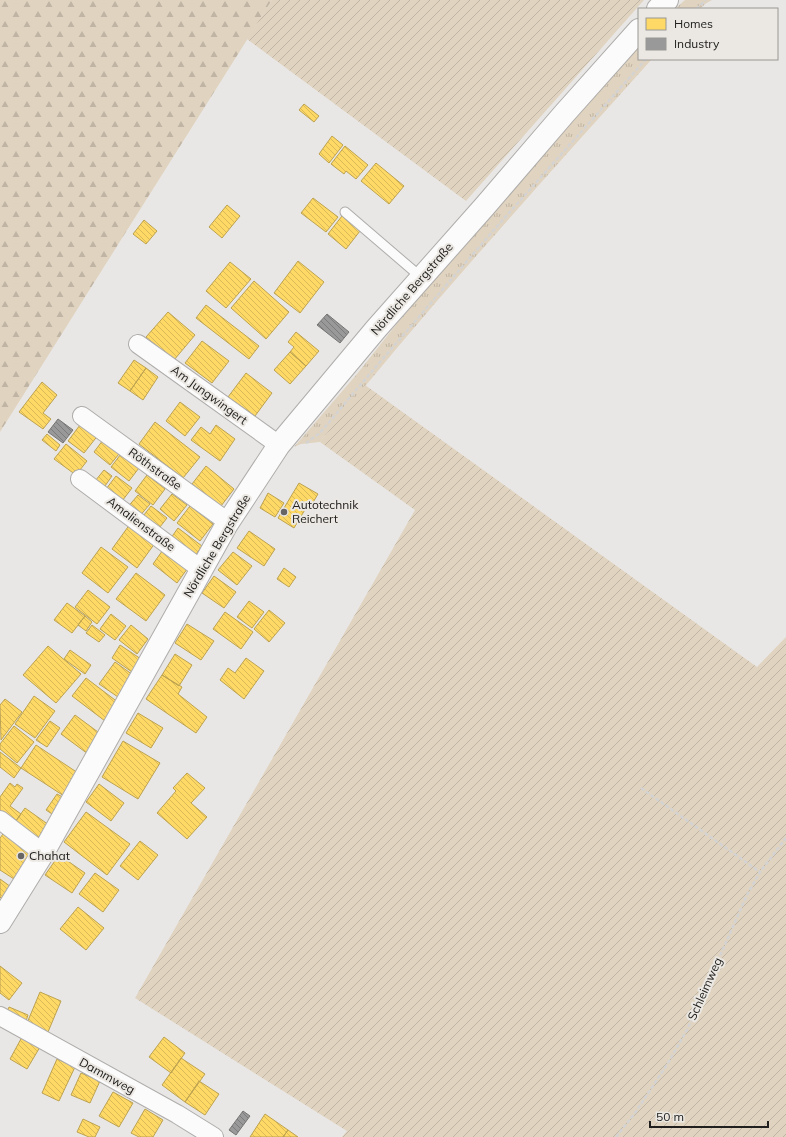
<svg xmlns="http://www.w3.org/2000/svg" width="786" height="1137" font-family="Mulish,sans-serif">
  <defs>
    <pattern id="grass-tufts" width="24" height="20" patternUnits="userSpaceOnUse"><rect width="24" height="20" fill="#e0d3bf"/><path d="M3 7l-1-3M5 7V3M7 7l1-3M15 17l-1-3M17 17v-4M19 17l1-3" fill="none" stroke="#c0b5a4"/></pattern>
    <pattern id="forest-firs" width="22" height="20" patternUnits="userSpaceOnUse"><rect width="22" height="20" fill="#e0d3bf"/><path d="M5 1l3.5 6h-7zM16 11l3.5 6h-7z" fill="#c0b5a4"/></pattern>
    <pattern id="garden-furrows" width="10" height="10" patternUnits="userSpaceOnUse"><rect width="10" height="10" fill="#e0d3bf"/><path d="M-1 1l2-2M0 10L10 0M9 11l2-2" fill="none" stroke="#c0b5a4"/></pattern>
    <pattern id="homes-back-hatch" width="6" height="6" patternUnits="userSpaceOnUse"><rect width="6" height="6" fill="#ffd966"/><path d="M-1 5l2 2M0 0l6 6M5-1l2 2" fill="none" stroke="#daba58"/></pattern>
    <pattern id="industry-back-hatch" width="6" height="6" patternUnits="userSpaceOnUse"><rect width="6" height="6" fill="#999"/><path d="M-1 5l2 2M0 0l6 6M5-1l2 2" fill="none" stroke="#7c7c7c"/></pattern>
  </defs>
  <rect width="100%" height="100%" fill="#e9e7e5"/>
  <path fill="url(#grass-tufts)" d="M685,0H712L705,4L700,9H675Z
    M639,44V59H652C539,185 425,310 320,442L301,444L294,447L357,374L399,321L482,223Z"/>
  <path fill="url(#forest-firs)" d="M0,0H272L0,432Z"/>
  <path fill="url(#garden-furrows)" d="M272,0H644L466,201L247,39Z
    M365,385L757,667L786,637V1137H342L347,1131L135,998L415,510L320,442Z"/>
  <path fill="url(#homes-back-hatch)" stroke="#bca250" d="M304,104L319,116L314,122L299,110Z
    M332,136L343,145L329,163L319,154Z
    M345,146L368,165L356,179L346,171L344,174L331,164Z
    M376,163L404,186L389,204L361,181Z
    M313,198L338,217L326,232L301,213Z
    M227,205L240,216L222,238L209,227Z
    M342,216L360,231L346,249L328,234Z
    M144,220L157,231L146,244L133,234Z
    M298,261L324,282L300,313L274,293Z
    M230,262L251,279L226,308L206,291Z
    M254,281L289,312L266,339L231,308Z
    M206,305L259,346L249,359L196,318Z
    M168,312L195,335L174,360L146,337Z
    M296,332L319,351L306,366L290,352L294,347L288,342Z
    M202,341L229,361L212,383L185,363Z
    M290,352L306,366L290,384L274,370Z
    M134,360L146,368L130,391L118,383Z
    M146,368L158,377L143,400L130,391Z
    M246,373L272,393L255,416L228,397Z
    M42,382L57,395L43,413L51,419L43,429L19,412Z
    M180,402L200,417L185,436L166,421Z
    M83,421L99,434L84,453L68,441Z
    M155,422L200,457L183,478L139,444Z
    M216,425L235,439L220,461L191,440L201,427L210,434Z
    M47,434L60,445L56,451L42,440Z
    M106,436L123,449L110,465L94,452Z
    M66,444L87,461L76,475L54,459Z
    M124,450L142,464L129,481L111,467Z
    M206,466L234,489L221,506L192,484Z
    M104,470L112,476L100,493L91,486Z
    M147,475L165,489L153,505L135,491Z
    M116,476L132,488L119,505L103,493Z
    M299,483L318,494L312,504L309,503L294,528L278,518Z
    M268,493L284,503L275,517L260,508Z
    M172,494L187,505L174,521L160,509Z
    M138,495L150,504L138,518L126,509Z
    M151,506L167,518L156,532L140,520Z
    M190,506L213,524L200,541L177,523Z
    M133,520L158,539L137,568L112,549Z
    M178,528L202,546L192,560L168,542Z
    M249,531L275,549L264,566L237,548Z
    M101,547L128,567L108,593L82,573Z
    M165,547L190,565L177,583L153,564Z
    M233,552L252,566L237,585L218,570Z
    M284,568L296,577L289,587L277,579Z
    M136,573L165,595L146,621L116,599Z
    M214,576L236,592L224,608L202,593Z
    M88,590L110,607L97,624L75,607Z
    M249,601L264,612L252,628L237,617Z
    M67,603L85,616L72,633L54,620Z
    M269,610L285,623L269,642L254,629Z
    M225,612L253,632L241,649L213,629Z
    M111,614L126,626L115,640L100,629Z
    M85,616L92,622L86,631L78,625Z
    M187,624L214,641L201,660L175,643Z
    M92,625L105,635L99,642L86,633Z
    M131,625L148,639L137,654L119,640Z
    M120,645L141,659L132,672L112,658Z
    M48,646L81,674L56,703L23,675Z
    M70,650L91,665L85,674L64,659Z
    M175,654L192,665L179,686L162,675Z
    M246,658L264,671L244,699L220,680L228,668L235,673Z
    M115,662L133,675L118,697L99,684Z
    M162,675L182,687L178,694L207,717L196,733L146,699Z
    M86,678L119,703L105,721L72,696Z
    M34,696L55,711L35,738L15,724Z
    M5,699L22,712L1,740L0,705Z
    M138,713L163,728L151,748L126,733Z
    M75,715L102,735L88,754L61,734Z
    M50,721L60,728L47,747L36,740Z
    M14,726L34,742L17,763L0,749V744Z
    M123,741L160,763L138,799L102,777Z
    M36,745L78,773L64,796L21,768Z
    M0,752L21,768L14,778L0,767Z
    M187,773L205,788L191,803L207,817L187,839L157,813L176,791L173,788Z
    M10,783L15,787L17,784L23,788L10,806L21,814L13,825L0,815V797Z
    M99,784L124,803L111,821L86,802Z
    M57,794L66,799L55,816L46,810Z
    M25,808L49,825L37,842L13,825Z
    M86,812L130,844L107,875L64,842Z
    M3,834L32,854L14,879L0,870V838Z
    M140,841L158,855L138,880L120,866Z
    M59,855L85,873L72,893L45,875Z
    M95,873L119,890L103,912L79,894Z
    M0,879L11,887L2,899L0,897Z
    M78,907L104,928L86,950L60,929Z
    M0,966L22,983L9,1000L0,993Z
    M40,992L61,1001L48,1032L27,1023Z
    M9,1007L28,1015L25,1024L5,1016Z
    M22,1037L40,1047L27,1069L10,1059Z
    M164,1037L185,1053L171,1073L149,1057Z
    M181,1058L205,1074L185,1102L162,1085Z
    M57,1059L75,1067L59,1101L42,1093Z
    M81,1073L100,1081L90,1103L71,1095Z
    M199,1081L219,1094L205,1115L185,1102Z
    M113,1092L133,1103L119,1127L99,1116Z
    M145,1109L163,1120L153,1137H139L131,1133Z
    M265,1114L288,1130L283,1137H250Z
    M83,1119L100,1127L95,1137H89L77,1132Z
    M288,1130L298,1137H283Z"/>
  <path fill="url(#industry-back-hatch)" stroke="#757574" d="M327,314L349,332L340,343L317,325Z
    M58,419L73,430L63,443L48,432Z
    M243,1111L250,1116L236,1135L229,1130Z"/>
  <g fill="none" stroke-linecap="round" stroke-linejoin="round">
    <g stroke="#aeadab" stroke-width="11">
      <path id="service" d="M345,212L422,278"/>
    </g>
    <g stroke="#aeadab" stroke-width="20">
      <path id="minor" d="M138,344L279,445
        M82,416L228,522
        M80,479L202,570
        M0,820L43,853
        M0,1016L177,1114L214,1137"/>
    </g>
    <g stroke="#aeadab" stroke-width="24">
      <path id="secondary" d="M658,9L667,0
        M0,922L43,853L227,524L279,445L376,329L485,206L564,114L639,30"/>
    </g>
    <path stroke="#d4d3d3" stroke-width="2.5" stroke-dasharray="4 2" stroke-linecap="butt" d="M696,9L706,0
      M306,443L320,433L362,383L493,231L646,59
      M641,788L760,872
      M616,1137L635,1113L668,1063L687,1030L747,895L760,872L786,838"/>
    <use href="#service" stroke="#fcfbfb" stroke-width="9"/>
    <use href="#minor" stroke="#fcfbfb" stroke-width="18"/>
    <use href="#secondary" stroke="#fcfbfb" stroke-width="22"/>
  </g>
  <g fill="#676664" stroke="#ebe8e3" stroke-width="1.5">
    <circle cx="284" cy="512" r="4"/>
    <circle cx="21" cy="856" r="4"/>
  </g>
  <g text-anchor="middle" stroke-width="4" stroke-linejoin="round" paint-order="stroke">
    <g font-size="12" fill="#21201e" stroke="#ebe8e3">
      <text transform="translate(412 289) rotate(-49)" y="4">Nördliche Bergstraße</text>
      <text transform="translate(209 395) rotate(36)" y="4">Am Jungwingert</text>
      <text transform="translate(155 469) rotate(36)" y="4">Röthstraße</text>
      <text transform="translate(141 524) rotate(37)" y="4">Amalienstraße</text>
      <text transform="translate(217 546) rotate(-59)" y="4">Nördliche Bergstraße</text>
      <text transform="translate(705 989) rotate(-66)" y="4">Schleimweg</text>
      <text transform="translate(107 1076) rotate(29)" y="4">Dammweg</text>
    </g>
    <g font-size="12" fill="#21201e" stroke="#ebe8e3" text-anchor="start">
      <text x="292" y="509">Autotechnik<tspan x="292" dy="14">Reichert</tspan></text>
      <text x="29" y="860">Chahat</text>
    </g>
  </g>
  <rect x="638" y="8" width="140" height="52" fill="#ebe8e3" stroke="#9a9894"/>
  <rect x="646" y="18" width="20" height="12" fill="#ffd966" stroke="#9a9894"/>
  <text x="674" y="28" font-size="12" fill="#21201e">Homes</text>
  <rect x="646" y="38" width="20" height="12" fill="#999999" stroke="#9a9894"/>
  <text x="674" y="48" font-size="12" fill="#21201e">Industry</text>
  <path d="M650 1121v6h118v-6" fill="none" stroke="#21201e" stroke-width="2"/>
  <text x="656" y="1121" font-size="12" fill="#21201e" stroke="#ebe8e3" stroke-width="3" paint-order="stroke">50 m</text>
</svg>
